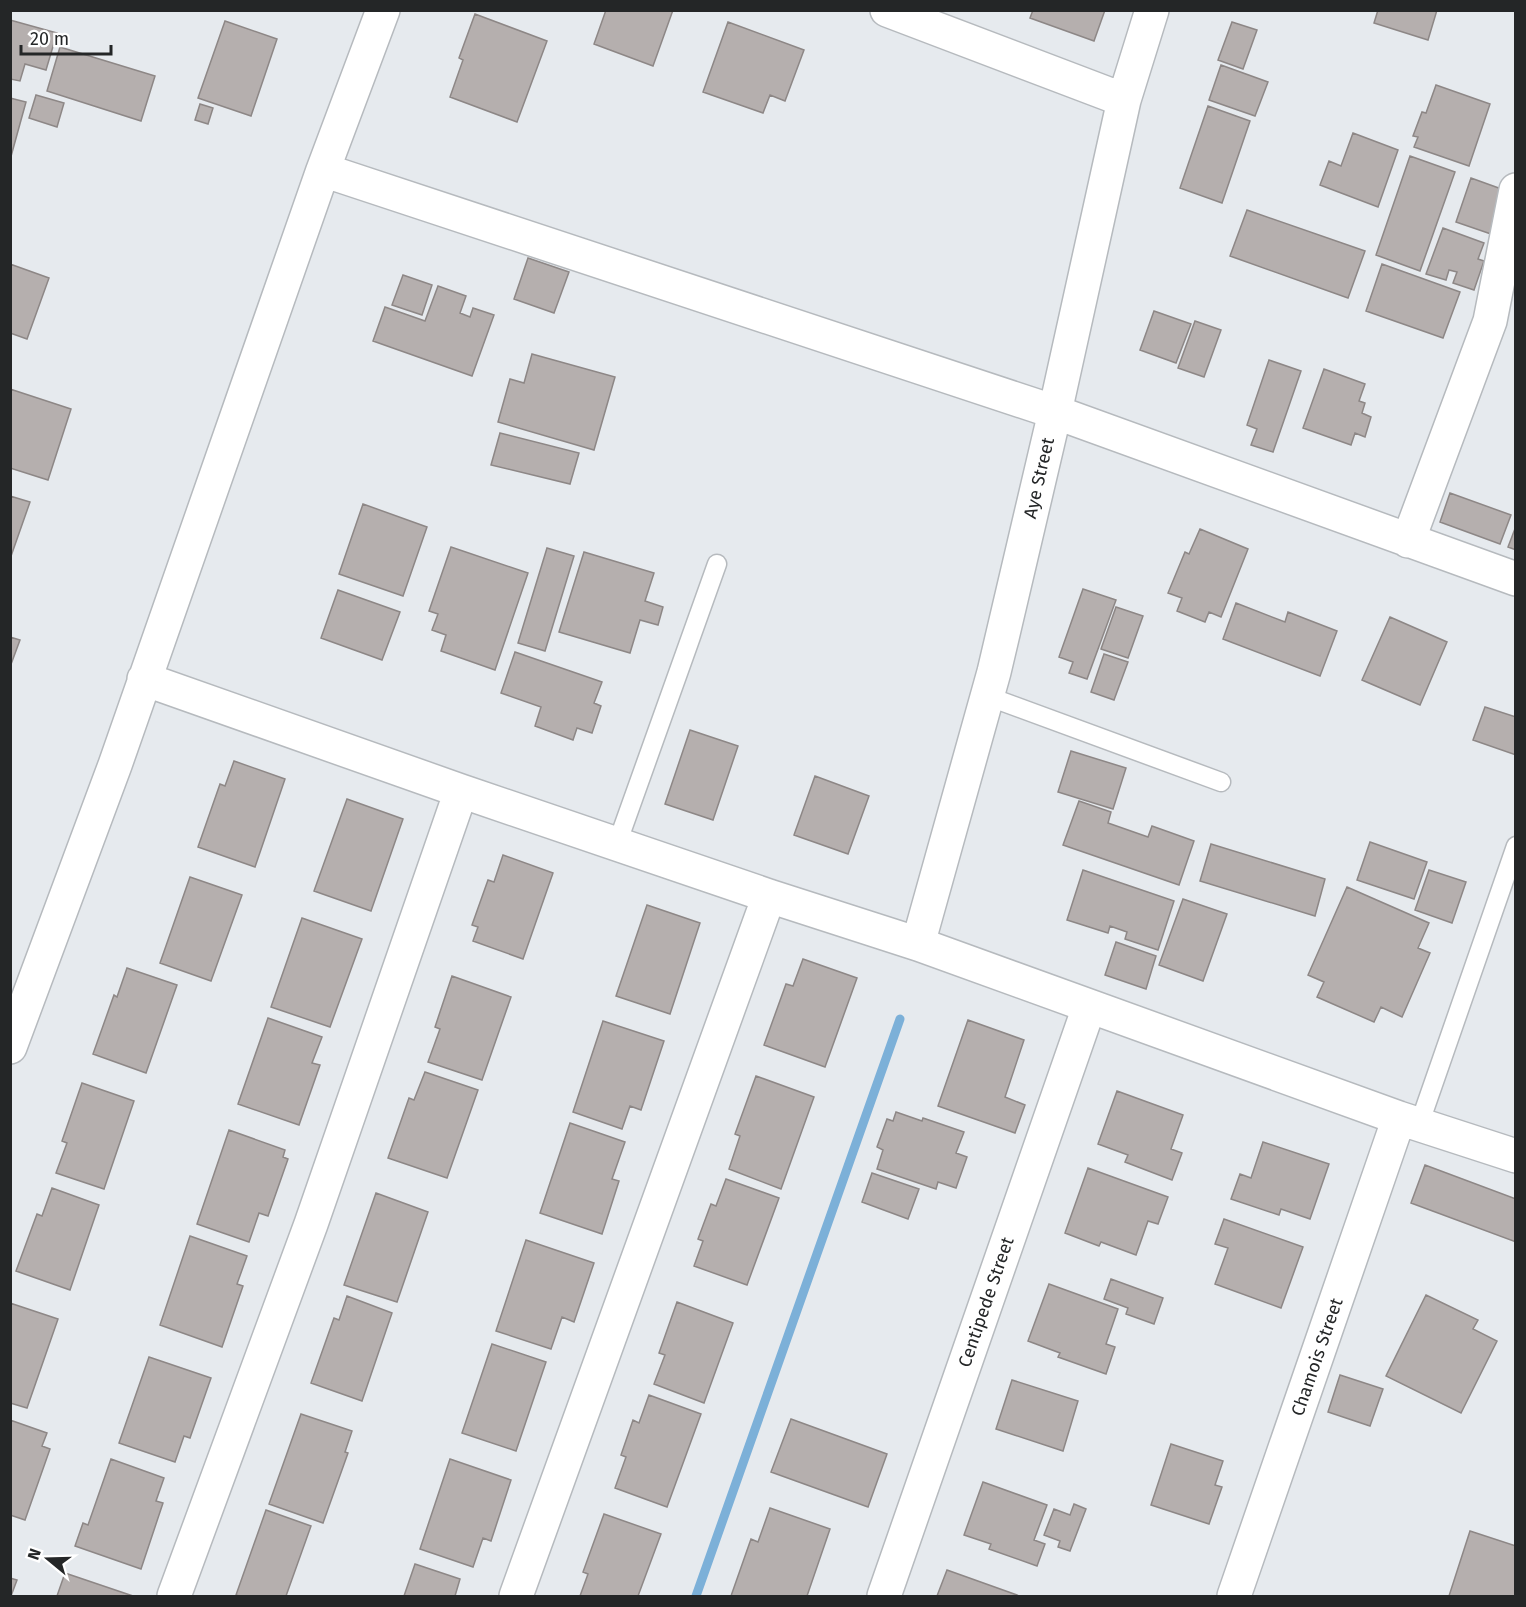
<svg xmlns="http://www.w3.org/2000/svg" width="1526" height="1607" font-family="'Fira Sans',sans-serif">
  <rect width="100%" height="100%" fill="#e6eaee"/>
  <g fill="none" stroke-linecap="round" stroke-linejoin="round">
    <path stroke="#7cb0d8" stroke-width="9" d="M696,1596L900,1019"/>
  </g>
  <path fill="#b5afae" stroke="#8d8786" stroke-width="1.5" d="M606,10H673L653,66L594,44Z
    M1033,10H1105L1094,41L1030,18Z
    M1378,10H1437L1428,40L1374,23Z
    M475,14L547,41L517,122L450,97L463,60L459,58Z
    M10,20L57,33L46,70L25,64L20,81L10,79Z
    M225,21L277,39L251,116L198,98Z
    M728,22L804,50L785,101L770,95L763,113L703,92Z
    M1232,22L1257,30L1243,69L1218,60Z
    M60,47L155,76L141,121L47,91Z
    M1221,65L1268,82L1255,116L1209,100Z
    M1436,85L1490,104L1469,166L1414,147L1418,137L1413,136L1422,112L1426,113Z
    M36,95L64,103L57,127L29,118Z
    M10,98L26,102L10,160Z
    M200,104L213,108L208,124L195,120Z
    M1208,106L1250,121L1222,203L1180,188Z
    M1353,133L1398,150L1378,207L1320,185L1329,161L1341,166Z
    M1410,156L1455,172L1420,271L1376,255Z
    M1471,178L1507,191L1491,234L1456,222Z
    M1247,210L1365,251L1348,298L1230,256Z
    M1443,228L1484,243L1478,259L1484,261L1474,290L1453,283L1457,272L1449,270L1446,280L1426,274Z
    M528,258L569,272L554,313L514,299Z
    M10,264L49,278L27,339L10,333Z
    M1382,264L1460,292L1443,338L1366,311Z
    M403,275L432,285L422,315L392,305Z
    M438,286L466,296L460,313L470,317L473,308L494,315L472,376L373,341L385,307L425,321Z
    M1154,311L1191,324L1176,363L1140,350Z
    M1195,321L1221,330L1204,377L1178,368Z
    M532,354L615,377L594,450L498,422L510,379L524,383Z
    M1269,360L1301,371L1273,452L1251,445L1257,429L1247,425Z
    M1324,369L1365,384L1359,401L1365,403L1362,413L1371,417L1365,437L1355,433L1351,445L1303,428Z
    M10,389L71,409L48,480L10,468Z
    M500,433L579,453L570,484L491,465Z
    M1450,493L1511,515L1500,544L1440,522Z
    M10,496L30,502L10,559Z
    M363,504L427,527L403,596L339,574Z
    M1516,526V550L1508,547Z
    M1200,529L1248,549L1221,617L1209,612L1205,622L1177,611L1182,598L1168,593L1185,552L1189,554Z
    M451,547L528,573L495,670L441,651L446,635L432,630L438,614L429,611Z
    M547,548L574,556L545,651L518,643Z
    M584,552L654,573L645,601L663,607L658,625L640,620L630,653L559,632Z
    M1083,589L1116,600L1087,679L1069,673L1073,662L1059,657Z
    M338,590L400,612L382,660L321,638Z
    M1236,603L1285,622L1288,612L1337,631L1320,676L1223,639Z
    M1116,607L1143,616L1128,658L1101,649Z
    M1390,617L1447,642L1420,705L1362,680Z
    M10,637L20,640L10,667Z
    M515,652L602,682L594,703L601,706L592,733L577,728L573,740L535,726L541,707L501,693Z
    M1104,654L1128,662L1114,700L1091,692Z
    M1485,707L1516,717V755L1473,740Z
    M690,730L738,746L713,820L665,804Z
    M1071,751L1126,768L1113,809L1058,792Z
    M234,761L285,779L255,867L198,847L220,784L225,786Z
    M815,776L869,796L848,854L794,835Z
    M347,799L403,819L371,911L314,891Z
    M1079,801L1111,812L1108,823L1148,837L1152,826L1194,841L1179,885L1063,845Z
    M1370,842L1427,862L1414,899L1357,880Z
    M1211,844L1325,879L1315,916L1200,881Z
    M503,855L553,873L523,959L473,941L478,927L472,925L488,880L494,882Z
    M1083,870L1174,901L1158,950L1125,939L1127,932L1110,926L1108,933L1067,920Z
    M1429,870L1466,882L1452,923L1415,910Z
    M190,877L242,895L211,981L160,963Z
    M1347,887L1429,923L1418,948L1430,953L1402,1017L1381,1007L1374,1022L1317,997L1324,982L1308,975Z
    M1183,899L1227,914L1203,981L1159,965Z
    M647,905L700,923L670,1014L616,996Z
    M302,918L362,939L330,1027L271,1007Z
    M1116,942L1156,956L1146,989L1105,975Z
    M803,959L857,978L825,1067L764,1045L786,984L793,986Z
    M127,968L177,985L146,1073L93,1054L114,995L117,997Z
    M452,976L511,997L482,1080L428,1062L440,1029L435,1027Z
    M268,1018L322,1037L312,1063L320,1065L299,1125L238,1104Z
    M968,1020L1024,1040L1005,1097L1025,1105L1015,1133L938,1106Z
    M603,1021L664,1041L641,1110L630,1106L622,1129L573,1112Z
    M425,1072L478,1090L447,1178L388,1158L409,1098L414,1100Z
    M756,1076L814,1097L781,1189L729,1169L740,1136L735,1134Z
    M82,1083L134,1101L104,1189L56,1173L67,1143L62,1141Z
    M1117,1091L1183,1115L1171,1149L1182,1153L1172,1180L1125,1162L1128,1155L1098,1144Z
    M896,1112L922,1121L923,1118L964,1132L956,1153L967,1157L956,1188L938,1182L936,1189L877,1169L883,1150L877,1147L887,1119L893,1121Z
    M570,1123L625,1142L612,1179L619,1181L602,1234L540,1213Z
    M229,1130L285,1150L283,1157L288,1159L268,1216L259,1213L249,1242L197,1224Z
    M1263,1142L1329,1164L1310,1219L1281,1209L1279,1215L1231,1199L1240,1174L1251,1178Z
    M1425,1165L1516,1199V1242L1411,1203Z
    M1088,1168L1168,1197L1158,1224L1148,1221L1136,1255L1101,1242L1099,1246L1065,1233Z
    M872,1173L919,1189L908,1219L862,1202Z
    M726,1179L779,1198L747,1285L694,1266L703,1241L698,1239L711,1204L716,1206Z
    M52,1188L99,1205L70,1290L16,1271L37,1214L42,1216Z
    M376,1193L428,1212L397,1302L344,1285Z
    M1224,1219L1303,1247L1281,1308L1215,1284L1228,1248L1215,1244Z
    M190,1236L247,1256L237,1284L243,1286L222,1347L160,1325Z
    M526,1240L594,1263L574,1322L562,1317L551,1349L496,1331Z
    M1111,1279L1163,1298L1154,1324L1126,1314L1128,1308L1104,1299Z
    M1049,1284L1118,1309L1106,1344L1115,1347L1106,1374L1058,1357L1060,1353L1028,1341Z
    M1426,1295L1478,1320L1473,1329L1497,1341L1461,1413L1386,1376Z
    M347,1296L392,1313L362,1401L311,1383L334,1318L339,1320Z
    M677,1302L733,1323L704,1403L654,1384L665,1355L659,1353Z
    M10,1303L58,1319L27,1408L10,1403Z
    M492,1344L546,1362L516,1451L462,1433Z
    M149,1357L211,1378L190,1438L184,1436L175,1462L119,1443Z
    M1340,1375L1383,1389L1370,1426L1328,1412Z
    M1012,1380L1078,1401L1063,1451L996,1429Z
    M649,1395L701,1414L667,1507L615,1488L626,1457L621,1455L633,1420L639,1423Z
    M301,1414L352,1431L345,1452L348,1453L323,1523L269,1504Z
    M791,1419L887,1454L868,1507L771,1472Z
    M10,1420L47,1433L42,1446L50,1449L25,1520L10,1515Z
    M1171,1444L1223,1461L1215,1485L1222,1487L1209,1524L1151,1505Z
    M111,1459L164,1478L156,1501L163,1503L141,1569L75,1546L83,1523L88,1525Z
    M450,1459L511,1480L491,1541L483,1538L473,1567L420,1549Z
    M983,1482L1047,1505L1034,1540L1045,1544L1037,1566L989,1549L991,1544L964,1535Z
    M1074,1504L1086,1509L1070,1551L1058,1547L1060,1541L1044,1535L1054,1509L1070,1515Z
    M770,1508L830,1529L807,1596H731L751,1539L758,1542Z
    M266,1510L311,1526L286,1596H239L236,1595Z
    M604,1514L661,1534L638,1596H580L588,1574L583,1572Z
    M1470,1531L1516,1546V1596H1449Z
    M415,1564L460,1579L455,1596H404Z
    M947,1570L1017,1595L1016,1596H937Z
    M65,1573L133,1596H57Z
    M10,1578L17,1580L11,1596H10Z"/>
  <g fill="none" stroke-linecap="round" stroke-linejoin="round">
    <g stroke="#b6babe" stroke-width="21">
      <path id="service" d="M987,696L1221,782
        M617,844L717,564
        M1419,1125L1516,846"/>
    </g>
    <g stroke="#b6babe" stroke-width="36">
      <path id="minor" d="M887,10L1124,100
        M323,170L1055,412L1516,579
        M1408,541L1490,321L1516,190
        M144,679L461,791L769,896L918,944L1399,1118L1516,1156
        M918,944L994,672L1055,412L1124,100L1152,10
        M10,1047L115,765L323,170L383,10
        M174,1596L311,1224L461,791
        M516,1596L769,896
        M884,1596L1089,1007
        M1234,1596L1399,1118"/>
    </g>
    <use href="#service" stroke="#fff" stroke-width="18"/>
    <use href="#minor" stroke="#fff" stroke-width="33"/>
  </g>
  <g text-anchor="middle" stroke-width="5" stroke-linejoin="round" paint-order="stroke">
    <g font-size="18" fill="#242627" stroke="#fff">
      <text transform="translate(1039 478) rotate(-77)" y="6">Aye Street</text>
      <text transform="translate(986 1302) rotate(-71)" y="6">Centipede Street</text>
      <text transform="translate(1317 1357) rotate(-71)" y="6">Chamois Street</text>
    </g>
  </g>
  <rect width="1526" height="1607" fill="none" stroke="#242627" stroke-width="24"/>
  <g transform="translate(48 1559) rotate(289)" stroke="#ffffff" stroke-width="4.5" paint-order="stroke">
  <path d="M0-4.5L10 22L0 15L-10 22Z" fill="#242627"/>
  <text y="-9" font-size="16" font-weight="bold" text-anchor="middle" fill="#242627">N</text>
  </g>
  <path d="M21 45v9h90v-9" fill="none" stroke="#242627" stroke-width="3"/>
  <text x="30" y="45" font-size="18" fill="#242627" stroke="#ffffff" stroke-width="4.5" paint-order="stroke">20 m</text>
</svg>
